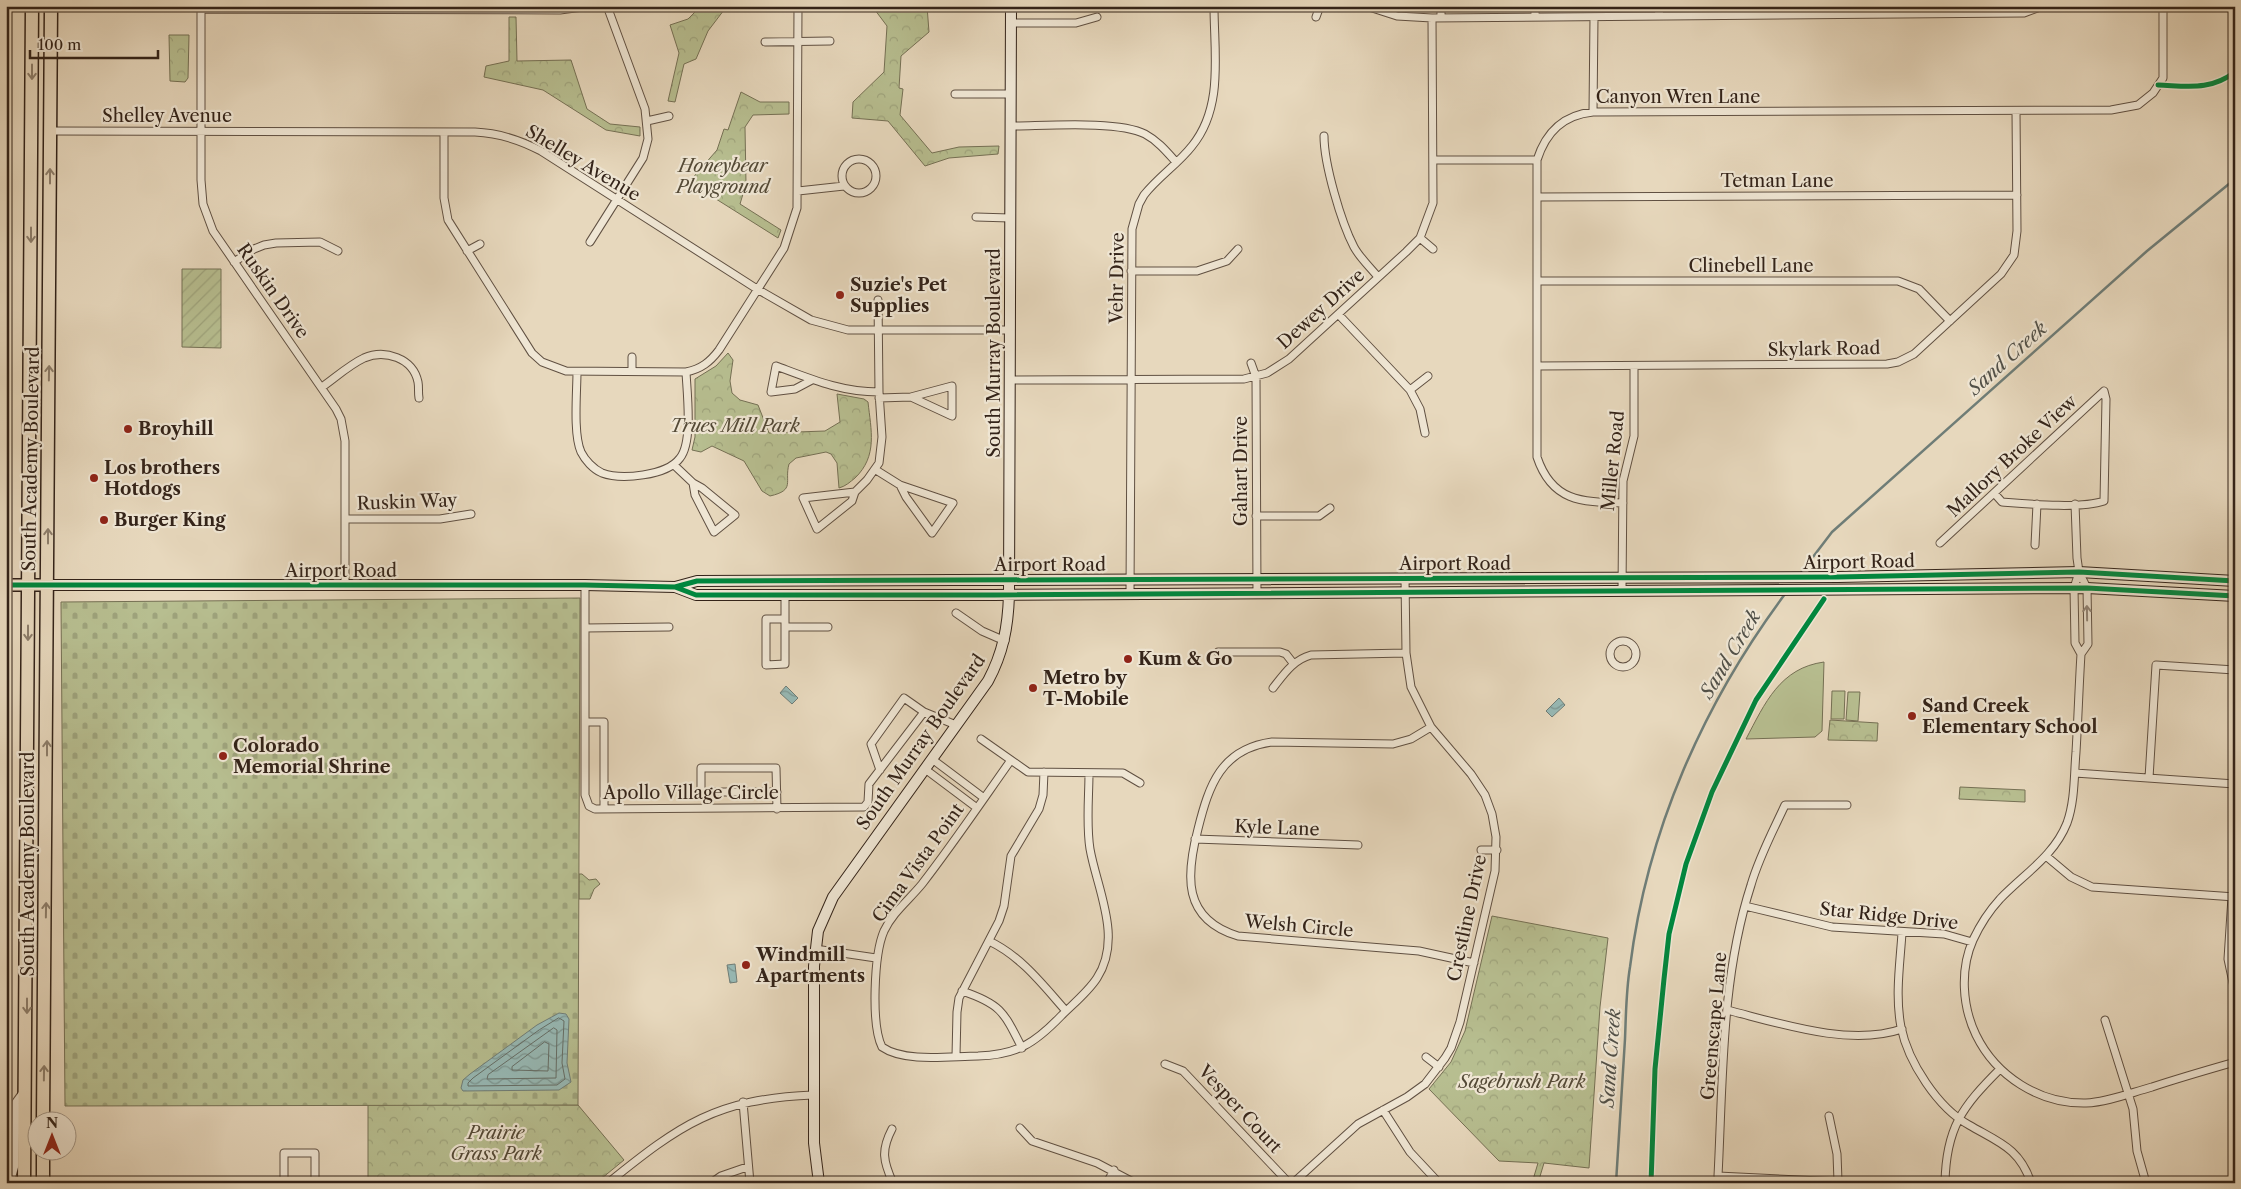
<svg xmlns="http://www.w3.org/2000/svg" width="2241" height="1189" font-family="'Libre Caslon Text',serif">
  <defs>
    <pattern id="forest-crowns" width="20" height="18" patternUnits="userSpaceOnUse" patternTransform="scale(1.25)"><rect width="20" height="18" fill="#b7be90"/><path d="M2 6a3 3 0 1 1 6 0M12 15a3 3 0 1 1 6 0" fill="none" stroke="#9ea37c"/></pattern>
    <pattern id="cemetery-stones" width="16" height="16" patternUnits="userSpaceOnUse" patternTransform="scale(1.25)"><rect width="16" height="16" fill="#b7be90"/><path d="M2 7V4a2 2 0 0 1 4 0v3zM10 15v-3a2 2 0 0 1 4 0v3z" fill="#9ea37c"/></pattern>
    <pattern id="garden-furrows" width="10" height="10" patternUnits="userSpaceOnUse" patternTransform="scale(1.25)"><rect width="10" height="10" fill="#b7be90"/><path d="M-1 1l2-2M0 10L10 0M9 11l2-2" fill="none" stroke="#9ea37c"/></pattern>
    <pattern id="water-waves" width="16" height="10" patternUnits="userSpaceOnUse" patternTransform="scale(1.25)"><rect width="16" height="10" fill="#97b9b5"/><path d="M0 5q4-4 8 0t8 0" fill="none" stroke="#7c9692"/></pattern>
  </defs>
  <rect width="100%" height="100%" fill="#e7d8bd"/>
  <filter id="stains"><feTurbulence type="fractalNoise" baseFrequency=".004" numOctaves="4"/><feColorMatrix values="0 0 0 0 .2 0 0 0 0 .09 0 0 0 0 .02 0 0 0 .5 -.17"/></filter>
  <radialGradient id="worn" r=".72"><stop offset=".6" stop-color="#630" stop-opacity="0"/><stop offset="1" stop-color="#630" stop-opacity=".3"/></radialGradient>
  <path fill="#b7be90" stroke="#757054" d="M1824,662L1822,731L1815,737L1746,739C1765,703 1780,668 1824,662Z
    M1832,691H1845L1844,719H1831Z
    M1848,692H1860L1858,721L1846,720Z"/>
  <path fill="url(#forest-crowns)" stroke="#757054" d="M701,6H727L708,31L696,59L684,64L675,102L668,101L679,53L670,25L688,19Z
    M872,6H927L929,32L901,56L899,88L903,89L900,115L932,153L959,147L999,146L998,154L949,158L925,166L888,121L852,118L853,102L884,72L887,26Z
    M509,17H516L517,61L571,60L587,109L610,124L640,127V136L606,130L543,90L484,77L486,66L509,61Z
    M169,35H189L188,78L185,82L170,81Z
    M741,92L760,102H789V114L753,115L745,127L746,184L740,204L781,230L778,238L689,182L717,150L724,129L728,130Z
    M728,353L733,360L730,381L732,393L740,400L758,405L769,433L825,431L840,422L837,394L864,399L868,402C871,430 878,456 855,478C850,482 846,486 839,488L837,463L831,454L826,452L796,458L789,464C784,482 796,490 770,496L762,491L744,461L712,446L701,452L692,450L695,437V379L716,366Z
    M1830,720L1878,723L1877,741L1828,740Z
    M1960,787L2025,790V802L1959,799Z
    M579,874H582L589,880L596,879L600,884L594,889L590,899H579Z
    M1492,916L1608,938L1600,1007L1589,1168L1544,1163L1538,1183H1532L1538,1163L1499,1161L1429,1089L1451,1062L1465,1031Z
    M368,1104L578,1105L624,1160L596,1183H368Z"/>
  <path fill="url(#cemetery-stones)" stroke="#757054" d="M580,598L578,1105L65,1106L61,602Z"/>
  <path fill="url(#garden-furrows)" stroke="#757054" d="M182,269H221V348L182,347Z"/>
  <path fill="url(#water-waves)" stroke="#6f7d77" d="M786,686L798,698L792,704L780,693Z
    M1559,698L1565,705L1552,717L1546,711Z
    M735,964L737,982L730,983L727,965Z
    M559,1013L566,1014L569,1019L567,1063L571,1082L559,1090L463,1091L461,1088L463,1080L470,1074L537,1025Z"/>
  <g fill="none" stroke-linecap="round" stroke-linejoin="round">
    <path stroke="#656e67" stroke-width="1" d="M559,1018L564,1021L562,1063L565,1079L557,1085L468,1086V1083L473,1078L539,1030Z
      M554,1028L557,1030L556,1078L487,1079L488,1075Z
      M545,1042L549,1044L548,1071L512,1070V1067Z"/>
    <path stroke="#6f7d77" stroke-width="2.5" d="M1800,574L1832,532L2147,251L2235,179
      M1616,1183C1619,1135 1622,1087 1625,1039C1626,1015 1626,991 1630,967C1647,831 1703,704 1785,594"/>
    <g stroke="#605042" stroke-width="9">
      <path id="street" d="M201,6V180L203,204L213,231L336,409L341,419L345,441V585
        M1366,6L1397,16L1432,18L2024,13L2043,6
        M1441,6V18
        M1535,6V16
        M201,9L560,10L590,6
        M1659,16V6
        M1316,17L1320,6
        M1011,23H1076L1097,17
        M765,42L830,41
        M955,94H1011
        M1593,112L1594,17
        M647,121L669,116
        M1011,126C1043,126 1118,120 1145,134C1158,141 1167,152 1176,162
        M51,131L475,132C499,133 520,140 541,151L757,289L811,320L848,330H1010
        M444,132V198L448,220L532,353L542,362L566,371L686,372C701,369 710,362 719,350L784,248L797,208L798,6
        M1324,136C1324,164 1341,222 1354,247C1360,258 1370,267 1378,277
        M842 176a17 17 0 1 1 34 0a17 17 0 1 1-34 0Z
        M1434,160H1537
        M798,191L844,186
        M1537,197L2017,195
        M976,217L1010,218
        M1420,238L1433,249
        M590,242L643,158L648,139L645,109L607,6
        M467,251L480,244
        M234,262L254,249L264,245L276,243L320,242L338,251
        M1131,271H1197L1227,261L1238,249
        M1537,281H1898L1919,289L1950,321
        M1339,315L1410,390L1420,409L1425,433
        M632,357V371
        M1251,363L1256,377L1257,594
        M1537,366L1887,364L1898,362L1914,354L2001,274L2014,255L2017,231L2016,111
        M577,372C577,392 573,434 581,452C585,460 593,469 602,473C621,480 667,476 680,458C693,442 687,393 686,372
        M812,380L795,389L771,392L776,366C811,379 841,392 879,392
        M1010,380L1244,379L1267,373L1289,359L1406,252L1420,238L1433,203L1432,18
        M322,387C335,378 349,365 364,358C385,349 413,358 418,382C419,387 418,393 419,398
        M1410,390L1428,376
        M879,398L911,397L952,416V386L911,397
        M674,465L693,483L695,495L714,532L735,515L702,488L693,483
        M876,470L900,485L906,497L932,533L953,503L900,485
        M855,492L852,501L817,529L803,498L855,492L867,480L879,463L882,437L879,392L878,300
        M1623,503C1582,502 1552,502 1537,457V160C1546,132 1563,115 1593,112L2111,110L2138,105L2153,93L2163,78V6
        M2075,504L2077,558L2079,572L2087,588L2088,644L2081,654C2079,686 2078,719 2076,752C2074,775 2075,801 2067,823C2054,856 2024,874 2000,899C1989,911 1980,925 1973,940C1960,969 1962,1006 1976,1035C1996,1076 2039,1104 2086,1103C2108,1102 2130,1093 2152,1087C2179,1078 2207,1070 2235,1062
        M1256,516H1319L1330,508
        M345,519H440L471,514
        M1940,543L2104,391L2106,399L2104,501C2081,509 2028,504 2002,502L1994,493
        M2035,545L2037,504
        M2079,572L2074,588L2075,643L2081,654
        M585,585V795L589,806L595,809L864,807L868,802L869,784L924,712L956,725
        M1622,590L1623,481L1634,436V366
        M1130,594L1132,229L1139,204L1144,195C1158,177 1178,164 1192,146C1224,107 1214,53 1214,6
        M785,595V664L766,665V619H785
        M956,613L982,631L1005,641
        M785,627H828
        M585,628L669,627
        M1610 654a13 13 0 1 1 26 0a13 13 0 1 1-26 0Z
        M1218,652H1280L1286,654L1293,663
        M1273,688C1284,674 1293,660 1311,655L1406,653
        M585,722H604V809
        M1431,727L1411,739L1393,744L1272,742C1221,749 1209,785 1198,829C1186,875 1182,919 1238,936L1419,951L1474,963
        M981,739L1028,772L1123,773L1140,783
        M932,759L984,798
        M1011,760C982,801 953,844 922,884C909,900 893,912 884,931C874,954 871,1025 882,1047C905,1063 951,1056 978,1056C1017,1055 1035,1043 1061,1016C1073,1004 1088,992 1097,978C1123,938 1097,889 1090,849C1086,824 1089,797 1089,773
        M925,769L977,808
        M880,770L871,744L904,698L924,712
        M2075,773L2235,784
        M2149,778L2156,665L2235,670
        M777,792H701V768H776L777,809
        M1847,805H1785C1773,831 1759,857 1751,885C1721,978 1723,1079 1718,1176L1862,1183
        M1195,839L1358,845
        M1481,850H1497
        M2046,856L2071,877L2092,887L2235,897
        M2232,897L2228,959L2235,992
        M1745,906L1832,927L1944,934L1972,942
        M1902,933C1900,964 1895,996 1901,1027C1908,1062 1938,1108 1969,1125C1998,1142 2020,1148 2031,1183
        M989,941C1021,956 1043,985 1066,1011
        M815,949L876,958
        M962,991C1001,1004 1004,1012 1022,1048
        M1727,1010C1779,1023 1849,1047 1902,1029
        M2105,1020L2133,1109L2137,1151L2146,1183
        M956,1056L957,1012L959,998L999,921L1004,906L1011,856L1039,809L1043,795L1044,772
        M1426,1057L1439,1067
        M1165,1064L1183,1071L1289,1183
        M743,1102L750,1183
        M1383,1110L1410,1152L1439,1183
        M1829,1116L1837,1154L1838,1181
        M1020,1128L1032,1141L1097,1163L1135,1183
        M892,1129C881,1150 883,1161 893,1183
        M10,1183L15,1165L16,1102L24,1091
        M284,1183V1153H315V1183
        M608,1183C681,1124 716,1099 813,1095
        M711,1183L721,1176L747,1167
        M1107,1183L1114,1170
        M1293,1183L1358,1124L1407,1097L1425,1084L1445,1058L1451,1048L1460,1022L1495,871L1496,837L1492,814L1485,795L1471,774L1431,727L1411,687L1406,653L1405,578
        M1945,1183C1946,1128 1962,1107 2000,1069"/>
    </g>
    <g stroke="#332319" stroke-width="12">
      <path id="secondary" d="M47,585H585L675,587L697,581L1838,577L2079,572L2235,581
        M675,587L696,595H994L2087,588L2235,596
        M819,1183L814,1143V966L818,931L833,897L988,681C1003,653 1008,627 1009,595L1011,6"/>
    </g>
    <g stroke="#332319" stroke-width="14">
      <path id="primary" d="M6,585H47"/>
    </g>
    <g stroke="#332319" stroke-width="15">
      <path id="highway" d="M43,1122L51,6
        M24,1183L32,6
        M43,1183V1152"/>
    </g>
    <use href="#street" stroke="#efe6d4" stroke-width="7"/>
    <use href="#secondary" stroke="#efe6d4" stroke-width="10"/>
    <use href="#primary" stroke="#e7d8bd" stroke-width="11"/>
    <use href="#highway" stroke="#e7d8bd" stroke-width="12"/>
    <g stroke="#efe6d4" stroke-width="8">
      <path id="cycleway" d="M2158,85C2188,86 2210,91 2235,72
        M6,585H585L675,587L697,581L1838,577L2079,572L2235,581
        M675,587L696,595H994L2087,588L2235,596
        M1651,1183L1655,1069L1664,979L1669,934L1686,864L1712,792L1756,700L1824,599"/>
    </g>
    <use href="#cycleway" stroke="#00873e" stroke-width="5"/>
  </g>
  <defs><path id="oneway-shaft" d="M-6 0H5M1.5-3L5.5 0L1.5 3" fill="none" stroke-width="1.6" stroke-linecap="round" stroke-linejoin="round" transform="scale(1.25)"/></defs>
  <g stroke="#8d7e6b">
    <use href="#oneway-shaft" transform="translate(32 72) rotate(90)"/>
    <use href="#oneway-shaft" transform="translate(50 176) rotate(-90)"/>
    <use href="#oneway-shaft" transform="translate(31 235) rotate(90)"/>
    <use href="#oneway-shaft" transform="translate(49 373) rotate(-89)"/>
    <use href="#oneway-shaft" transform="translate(48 536) rotate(-90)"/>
    <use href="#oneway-shaft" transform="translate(28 633) rotate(90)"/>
    <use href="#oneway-shaft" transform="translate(47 748) rotate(-90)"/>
    <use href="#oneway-shaft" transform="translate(46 910) rotate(-89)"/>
    <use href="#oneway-shaft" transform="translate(27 1006) rotate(90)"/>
    <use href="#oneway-shaft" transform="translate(44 1073) rotate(-89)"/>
  </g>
  <use stroke="#918476" href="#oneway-shaft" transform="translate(2087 613) rotate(-91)"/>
  <g fill="#8f2418" stroke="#efe6d4" stroke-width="2">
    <circle cx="840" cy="295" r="5"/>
    <circle cx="128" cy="429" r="5"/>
    <circle cx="94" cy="478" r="5"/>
    <circle cx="104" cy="520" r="5"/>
    <circle cx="1128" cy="659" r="5"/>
    <circle cx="1033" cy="688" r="5"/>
    <circle cx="1912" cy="716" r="5"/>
    <circle cx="223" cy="756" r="5"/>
    <circle cx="746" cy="965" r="5"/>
  </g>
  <g text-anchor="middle" stroke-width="4.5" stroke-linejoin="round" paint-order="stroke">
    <g font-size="18" fill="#332319" stroke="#efe6d4">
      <text x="1678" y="103">Canyon Wren Lane</text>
      <text x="167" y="122">Shelley Avenue</text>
      <text transform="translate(583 163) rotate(31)" y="6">Shelley Avenue</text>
      <text x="1777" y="187">Tetman Lane</text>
      <text x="1751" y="272">Clinebell Lane</text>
      <text transform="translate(1117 278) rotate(-89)" y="6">Vehr Drive</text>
      <text transform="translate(273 291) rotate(55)" y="6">Ruskin Drive</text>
      <text transform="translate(1321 309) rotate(-42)" y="6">Dewey Drive</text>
      <text transform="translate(1824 349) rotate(-1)" y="6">Skylark Road</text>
      <text transform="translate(994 353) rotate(-90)" y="6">South Murray Boulevard</text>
      <text transform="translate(2012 456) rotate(-43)" y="6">Mallory Broke View</text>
      <text transform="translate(31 459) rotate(-89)" y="6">South Academy Boulevard</text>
      <text transform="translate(1613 461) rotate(-84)" y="6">Miller Road</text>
      <text transform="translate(1241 471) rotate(-90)" y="6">Gahart Drive</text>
      <text transform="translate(407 502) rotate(-2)" y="6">Ruskin Way</text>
      <text transform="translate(1859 562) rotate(-1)" y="6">Airport Road</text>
      <text x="1455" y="570">Airport Road</text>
      <text x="1050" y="571">Airport Road</text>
      <text x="341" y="577">Airport Road</text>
      <text transform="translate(921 742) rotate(-55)" y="6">South Murray Boulevard</text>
      <text x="691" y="799">Apollo Village Circle</text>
      <text transform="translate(1277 828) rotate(2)" y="6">Kyle Lane</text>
      <text transform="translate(918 863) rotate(-54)" y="6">Cima Vista Point</text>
      <text transform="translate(28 864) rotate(-90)" y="6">South Academy Boulevard</text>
      <text transform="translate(1889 916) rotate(6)" y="6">Star Ridge Drive</text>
      <text transform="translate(1467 918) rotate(-78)" y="6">Crestline Drive</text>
      <text transform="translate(1299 926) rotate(5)" y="6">Welsh Circle</text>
      <text transform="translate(1714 1026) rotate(-85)" y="6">Greenscape Lane</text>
      <text transform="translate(1240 1109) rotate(47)" y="6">Vesper Court</text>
    </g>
    <g font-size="18" font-style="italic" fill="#544a37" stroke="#efe6d4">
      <text x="723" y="172">Honeybear<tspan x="723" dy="21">Playground</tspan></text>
      <text x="735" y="432">Trues Mill Park</text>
      <text x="1522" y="1088">Sagebrush Park</text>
      <text x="496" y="1139">Prairie<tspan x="496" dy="21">Grass Park</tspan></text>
    </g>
    <g font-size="18" font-weight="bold" fill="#332319" stroke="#efe6d4" text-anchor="start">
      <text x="850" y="291">Suzie's Pet<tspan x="850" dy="21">Supplies</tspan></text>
      <text x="138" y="435">Broyhill</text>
      <text x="104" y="474">Los brothers<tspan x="104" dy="21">Hotdogs</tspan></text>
      <text x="114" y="526">Burger King</text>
      <text x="1138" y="665">Kum &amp; Go</text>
      <text x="1043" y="684">Metro by<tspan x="1043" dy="21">T-Mobile</tspan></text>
      <text x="1922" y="712">Sand Creek<tspan x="1922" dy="21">Elementary School</tspan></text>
      <text x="233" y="752">Colorado<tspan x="233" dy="21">Memorial Shrine</tspan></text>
      <text x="756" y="961">Windmill<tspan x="756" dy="21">Apartments</tspan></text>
    </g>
    <g font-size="19" font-style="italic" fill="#515048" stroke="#efe6d4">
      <text transform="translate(2007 358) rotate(-42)" y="7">Sand Creek</text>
      <text transform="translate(1730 654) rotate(-59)" y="7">Sand Creek</text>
      <text transform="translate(1610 1058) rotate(-86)" y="7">Sand Creek</text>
    </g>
  </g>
  <rect width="2241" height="1189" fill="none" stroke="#e7d8bd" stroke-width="25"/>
  <rect x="8" y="8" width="2226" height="1174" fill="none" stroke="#332319" stroke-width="2.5"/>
  <rect x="12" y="12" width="2216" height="1164" fill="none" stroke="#332319"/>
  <g transform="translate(52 1136)"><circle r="24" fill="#efe6d4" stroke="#a49889"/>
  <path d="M0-4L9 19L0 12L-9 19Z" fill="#8f2418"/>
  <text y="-8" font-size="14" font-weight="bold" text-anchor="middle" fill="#332319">N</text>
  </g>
  <path d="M30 50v8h128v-8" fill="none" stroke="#332319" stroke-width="2.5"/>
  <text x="38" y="50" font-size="15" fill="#332319" stroke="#efe6d4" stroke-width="4" paint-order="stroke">100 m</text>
  <rect width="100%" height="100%" filter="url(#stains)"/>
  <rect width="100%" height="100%" fill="url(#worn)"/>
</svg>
